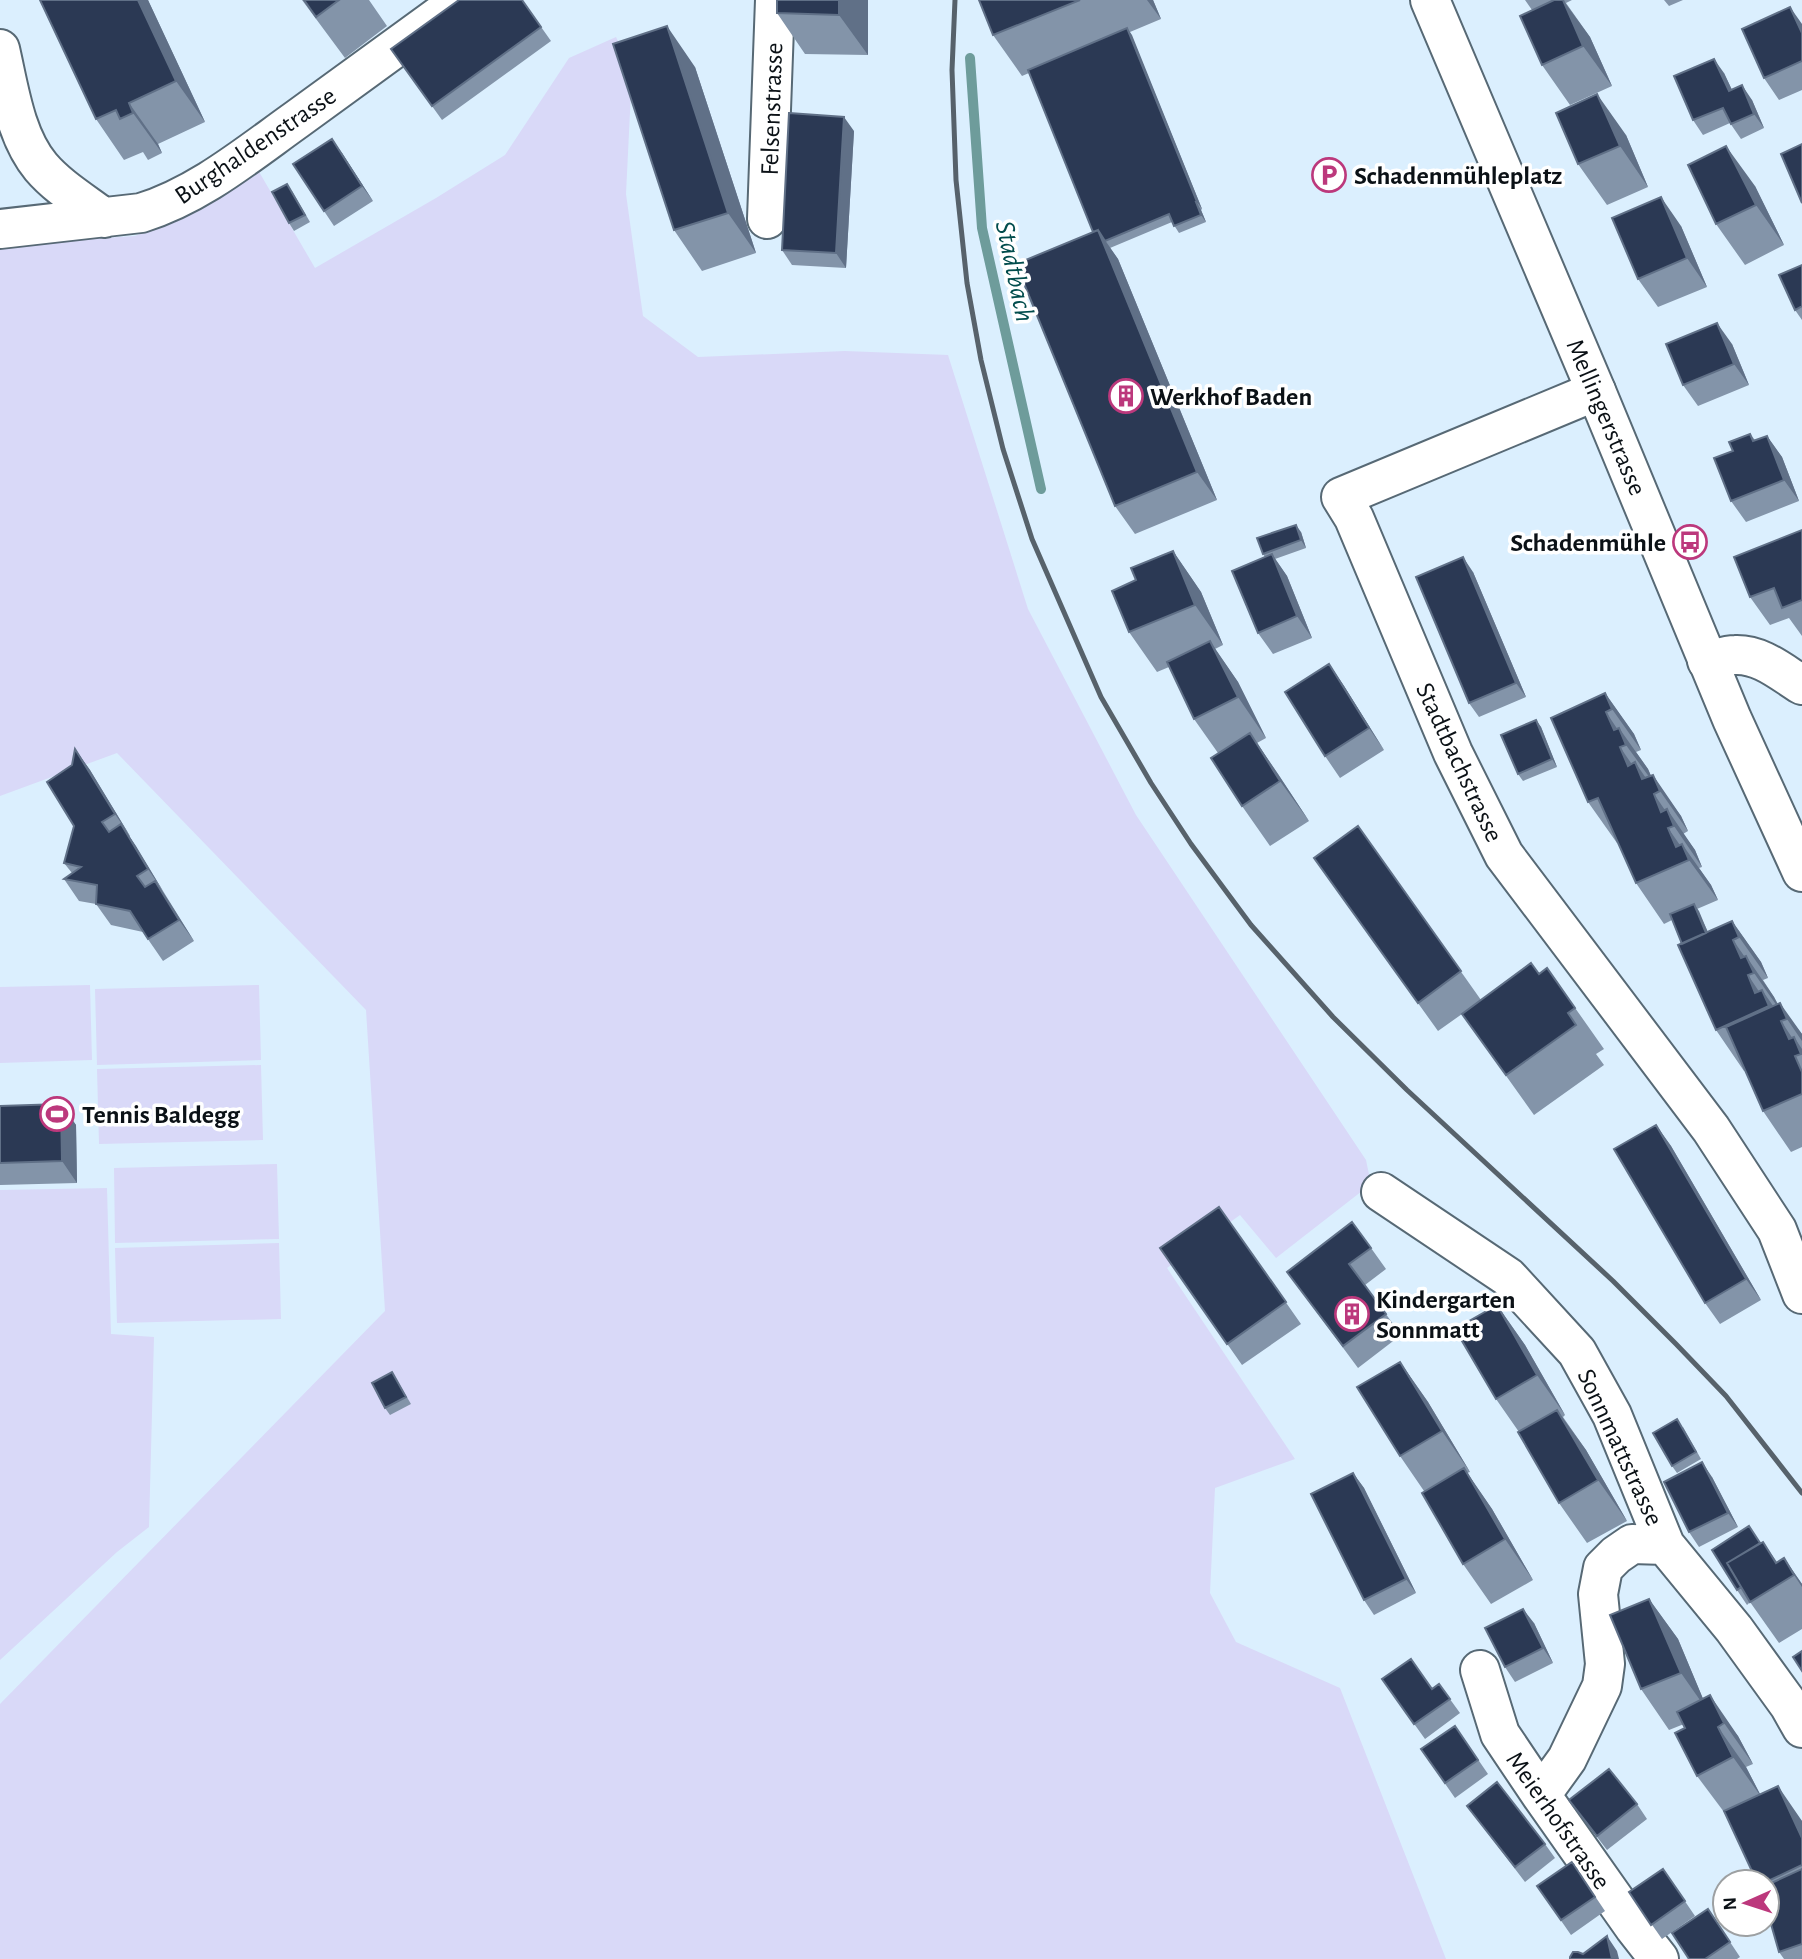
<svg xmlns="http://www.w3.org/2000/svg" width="1802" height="1959" font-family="'Alegreya Sans',sans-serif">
  <rect width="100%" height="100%" fill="#dbeffe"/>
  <path fill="#d9d9f8" d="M616,37L632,71L626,194L643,316L698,357L845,351L948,355L1028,609L1136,815L1366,1160L1371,1184L1276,1258L1240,1215L1167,1268L1295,1459L1215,1488L1210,1593L1236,1642L1340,1688L1446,1959H0V1704L385,1311L366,1010L117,753L0,796V245L135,236L191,213L258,170L315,268L436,198L505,155L569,58Z
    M90,985L92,1060L0,1063V987Z
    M259,985L261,1060L97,1065L95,989Z
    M261,1065L263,1140L99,1144L97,1069Z
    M277,1164L279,1239L115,1243L114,1168Z
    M107,1188L111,1334L154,1337L149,1527L117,1552L0,1660V1190Z
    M279,1243L281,1319L117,1323L115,1248Z"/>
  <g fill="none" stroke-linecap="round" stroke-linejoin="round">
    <path stroke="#6e9c9b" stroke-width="10" d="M970,58L982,228L1041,489"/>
    <g stroke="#576975" stroke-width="42">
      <path id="minor" d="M0,49C9,88 15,136 41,167C58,187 83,202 104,218
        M767,219L775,0
        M0,229L141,213C199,195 247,155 296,120C351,80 406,40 461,0
        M1596,391L1341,497L1354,518L1453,753L1504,855L1711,1129L1777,1230L1802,1294
        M1707,661C1716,659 1726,655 1735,655C1761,654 1781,672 1802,685
        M1381,1192L1508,1277L1577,1352L1612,1415L1665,1545L1734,1629L1789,1705L1802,1728
        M1480,1670L1500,1734L1541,1795L1634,1927L1659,1959
        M1541,1795L1567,1759L1602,1686L1605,1664L1598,1594L1603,1568L1616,1555L1632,1544L1665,1545"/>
    </g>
    <g stroke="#576975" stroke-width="42">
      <path id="major" d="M1430,0L1596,391L1732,719L1802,872"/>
    </g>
    <use href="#minor" stroke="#fff" stroke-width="38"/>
    <use href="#major" stroke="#fff" stroke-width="38"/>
    <path stroke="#57626b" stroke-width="5" d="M955,0L952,70L956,180L967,283L981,360L1003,449L1032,539L1101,697L1151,783L1191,844L1251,925L1333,1017L1407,1090L1613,1281L1676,1344L1726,1396L1802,1493"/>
  </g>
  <path fill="#8394a9" d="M148,0L205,122L158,144L162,153L148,160L143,152L124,160L96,119Z
    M302,0H369L387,26L345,58Z
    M522,0L551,41L442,120L391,49Z
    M777,0H868V55L805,54L777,13Z
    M979,0H1153L1161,19L1130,32L1202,209L1201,210L1206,222L1179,233L1172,222L1110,248L1118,259L1217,500L1135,534L1115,506L1093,232L1029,73L1022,76L993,35Z
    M1525,0H1572L1566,3L1590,37L1612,86L1570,105L1542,65L1532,10Z
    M1664,0H1683L1669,6Z
    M1802,24V90L1779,100L1764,78Z
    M695,67L756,253L702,271L674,230Z
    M1724,73L1732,90L1752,100L1764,128L1741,139L1730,123L1703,135L1693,120Z
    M854,131L846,268L792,265L782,250Z
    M1626,135L1648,187L1607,205L1578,164Z
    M342,153L373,201L334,226L324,211Z
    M1755,186L1784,245L1745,265L1716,224Z
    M292,191L310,222L294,231L289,223Z
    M1681,226L1707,287L1658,307L1638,279Z
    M1802,265V320L1795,310Z
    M1732,344L1749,385L1698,406L1683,385Z
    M1750,434L1755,440L1767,436L1782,457L1799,501L1746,522L1731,501L1733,451Z
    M1802,530V636L1789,618L1770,625L1750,597Z
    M1301,532L1306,548L1275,559L1287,576L1312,638L1273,654L1258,633L1265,557L1263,554Z
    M1173,551L1201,592L1223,645L1215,649L1238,682L1266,738L1257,743L1278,774L1309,821L1270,846L1242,806L1218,753L1194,719L1169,667L1157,672L1129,632Z
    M1473,572L1526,697L1479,717L1469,703Z
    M1329,664L1344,686L1384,750L1340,778L1325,756Z
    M1605,693L1634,734L1641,750L1636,752L1648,769L1651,776L1681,816L1688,831L1683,834L1695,850L1702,867L1699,868L1711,885L1718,900L1697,909L1708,932L1732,921L1761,962L1768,978L1763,980L1774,997L1778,1004L1802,1034V1147L1791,1152L1763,1111L1745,1070L1744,1071L1716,1030L1672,920L1664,924L1636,883L1618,843H1617L1588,802Z
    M1536,720L1541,727L1557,767L1523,781L1518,774Z
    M75,749L90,770L130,836H129L194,941L163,961L143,932L111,925L96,904L79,901L64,879L72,873L64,863L74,826L72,765Z
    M1358,826L1481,1000L1539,974L1547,968L1604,1049L1596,1054L1604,1065L1534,1115L1462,1014L1438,1031L1314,858Z
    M61,1104L76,1125L77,1183L0,1185V1106Z
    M1656,1125L1671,1146L1761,1300L1720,1324L1705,1303Z
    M1219,1207L1301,1324L1242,1365L1160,1248Z
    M1371,1248L1386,1269L1365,1285L1401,1335L1358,1368L1287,1272Z
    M1497,1305L1525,1345L1565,1415L1563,1417L1586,1450L1627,1521L1587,1543L1559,1503L1519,1432L1496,1399Z
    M1400,1362L1428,1402L1470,1472L1467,1473L1492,1509L1533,1580L1491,1604L1463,1564L1424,1491L1400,1456Z
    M392,1372L411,1404L390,1415L385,1408Z
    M1683,1427L1701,1459L1677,1473L1672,1466Z
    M1353,1473L1364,1488L1416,1593L1374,1615L1364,1600Z
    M1712,1477L1738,1527L1699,1547L1689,1532Z
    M1763,1542L1777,1562L1784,1558L1802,1584V1629L1779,1643L1750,1602L1747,1605L1737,1590L1761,1543Z
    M1649,1599L1678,1639L1703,1699L1738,1736L1753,1764L1746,1767L1760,1794L1802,1821V1959H1784L1779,1952L1767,1910V1882L1727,1816L1697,1776L1684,1724L1669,1730L1641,1689Z
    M1534,1623L1553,1663L1515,1682L1505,1667Z
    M1382,1679L1432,1689L1439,1684L1460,1713L1425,1739Z
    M1455,1726L1488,1774L1455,1798L1421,1749Z
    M1569,1800L1637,1804L1647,1819L1607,1850Z
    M1467,1806L1545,1844L1555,1858L1525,1882Z
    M1572,1862L1605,1911L1571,1935L1537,1886Z
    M1663,1869L1695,1916L1662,1939L1629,1892Z
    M1708,1909L1740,1957L1737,1959H1689Z"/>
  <path fill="#607087" d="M138,0H148L205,122L176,81Z
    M839,0H868V55L839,15Z
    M1147,0H1153L1161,19Z
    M1563,0L1590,37L1612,86L1583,46Z
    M1790,7L1802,24V33Z
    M667,26L695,67L756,253L728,213Z
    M1127,28L1132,35L1202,209L1197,202Z
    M1714,59L1724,73L1739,105L1729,91Z
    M1742,85L1752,100L1764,128L1754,114Z
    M1597,94L1626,135L1648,187L1620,146Z
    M129,103L158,144L162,153L133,113Z
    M844,117L854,131L846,268L836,253Z
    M332,139L342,153L373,201L362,186Z
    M1726,146L1755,186L1784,245L1756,205Z
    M1661,197L1681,226L1707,287L1687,258Z
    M1196,202L1201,210L1206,222L1201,215Z
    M1098,230L1118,259L1217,500L1197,472Z
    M1717,323L1732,344L1749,385L1734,364Z
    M1767,436L1782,457L1799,501L1784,480Z
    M1296,525L1301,532L1306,548L1301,540Z
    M1173,551L1201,592L1223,645L1195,605Z
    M1272,554L1287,576L1312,638L1297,616Z
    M1463,557L1473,572L1526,697L1516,683Z
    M1210,641L1238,682L1266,738L1238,697Z
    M1329,664L1344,686L1384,750L1369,728Z
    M1605,693L1634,734L1641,750L1612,709Z
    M1606,712L1622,736L1619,728L1648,769L1655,785L1626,745L1614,730Z
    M1536,720L1541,727L1557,767L1552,759Z
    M1250,733L1278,774L1309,821L1280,781Z
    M1620,747L1642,779L1635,762L1656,793L1654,794L1669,816L1667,809L1695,850L1702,867L1674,826L1672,827L1628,766Z
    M75,749L90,770L130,836L115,814Z
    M1653,775L1681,816L1688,831L1660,791Z
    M121,824L136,846L163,891L148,869Z
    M1668,828L1689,858L1682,844L1711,885L1718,900L1689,860L1676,847Z
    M155,881L170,903L194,941L179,920Z
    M1694,904L1699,911L1726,976L1721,969Z
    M1732,921L1761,962L1768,978L1739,937Z
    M1733,940L1749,963L1746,956L1774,997L1782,1013L1754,973L1741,958Z
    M1748,975L1768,1005L1762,990L1783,1020L1781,1021L1797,1045L1794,1037L1802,1049V1055L1789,1039L1783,1026L1769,1006L1755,993Z
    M1780,1003L1802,1034V1041L1787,1019Z
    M61,1104L76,1125L77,1183L62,1161Z
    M1656,1125L1671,1146L1761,1300L1746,1279Z
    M1497,1305L1525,1345L1565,1415L1537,1375Z
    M1400,1362L1428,1402L1470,1472L1442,1431Z
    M1557,1410L1586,1450L1627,1521L1598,1480Z
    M1702,1462L1712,1477L1738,1527L1728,1513Z
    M1464,1468L1492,1509L1533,1580L1505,1539Z
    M1353,1473L1364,1488L1416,1593L1406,1579Z
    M1784,1558L1802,1584V1587L1794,1575Z
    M1649,1599L1678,1639L1709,1713L1681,1673Z
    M1523,1609L1534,1623L1553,1663L1543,1648Z
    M1710,1695L1738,1736L1753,1764L1724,1723Z
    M1718,1727L1746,1767L1762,1798L1733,1757Z
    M1778,1786L1802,1821V1838Z
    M1607,1936L1617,1951L1619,1959H1612Z"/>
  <path fill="#2b3954" stroke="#607087" stroke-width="2" d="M40,0H138L176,81L129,103L133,113L120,119L116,110L96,119Z
    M304,0H339L316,17Z
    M459,0H522L541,27L432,106L391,49Z
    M777,0H839V15L777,13Z
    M979,0H1080L993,35Z
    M1554,0H1563L1583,46L1542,65L1520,16Z
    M1790,7L1802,33V61L1764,78L1742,29Z
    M667,26L728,213L674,230L613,44Z
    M1127,28L1197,202H1196L1201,215L1174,226L1169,214L1105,241L1098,230L1093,232L1028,70Z
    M1714,59L1729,91L1742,85L1754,114L1731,124L1723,108L1693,120L1674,76Z
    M1597,94L1620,146L1578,164L1556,113Z
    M789,113L844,117L836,253L782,250Z
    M332,139L362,186L324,211L293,164Z
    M1802,144V203L1781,154Z
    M1726,146L1756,205L1716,224L1688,165Z
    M287,184L305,215L289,223L272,192Z
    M1661,197L1687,258L1638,279L1612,218Z
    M1098,230L1197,472L1115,506L1016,264Z
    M1802,265V306L1795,310L1779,275Z
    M1717,323L1734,364L1683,385L1666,344Z
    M1750,434L1753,441L1767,436L1784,480L1731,501L1714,458L1733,451L1729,442Z
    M1296,525L1301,540L1263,554L1257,538Z
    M1802,530V600L1782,608L1774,588L1750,597L1734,557Z
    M1173,551L1195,605L1129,632L1112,591L1136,580L1131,568Z
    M1272,554L1297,616L1258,633L1232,571Z
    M1463,557L1516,683L1469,703L1416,577Z
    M1210,641L1238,697L1194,719L1167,662Z
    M1329,664L1369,728L1325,756L1285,692Z
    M1605,693L1612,709L1606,712L1614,730L1619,728L1626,745L1620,747L1628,766L1635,762L1642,779L1653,775L1660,791L1654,794L1661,812L1667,809L1674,826L1668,828L1676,847L1682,844L1689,860L1636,883L1598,798L1588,802L1551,718Z
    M1536,720L1552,759L1518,774L1501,735Z
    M1250,733L1280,781L1242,806L1211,758Z
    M75,749L115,814L102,822L109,832L121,824L148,869L137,876L145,887L155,881L179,920L148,939L130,911L96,904L97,885L64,879L81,867L64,863L74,826L47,782L72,765Z
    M1358,826L1461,971L1418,1003L1314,858Z
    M1694,904L1706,933L1682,944L1670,914Z
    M1732,921L1739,937L1733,940L1741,958L1746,956L1754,973L1748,975L1755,993L1762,990L1769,1006L1716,1030L1678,945Z
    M1531,963L1539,974L1547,968L1575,1008L1568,1013L1576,1025L1506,1075L1462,1014Z
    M1780,1003L1787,1019L1781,1021L1789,1039L1794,1037L1801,1054L1795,1056L1802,1072V1094L1763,1111L1726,1027Z
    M61,1104L62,1161L0,1163V1106Z
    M1656,1125L1746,1279L1705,1303L1614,1149Z
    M1219,1207L1286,1302L1227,1344L1160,1248Z
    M1352,1222L1371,1248L1349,1264L1386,1314L1343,1346L1287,1272Z
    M1497,1305L1537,1375L1496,1399L1455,1329Z
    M1400,1362L1442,1431L1400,1456L1357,1387Z
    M392,1372L406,1397L385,1408L372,1383Z
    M1557,1410L1598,1480L1559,1503L1518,1432Z
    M1677,1419L1696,1452L1672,1466L1653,1433Z
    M1702,1462L1728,1513L1689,1532L1664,1482Z
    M1464,1468L1505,1539L1463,1564L1422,1493Z
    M1353,1473L1406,1579L1364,1600L1311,1494Z
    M1749,1526L1760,1543L1727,1563L1741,1587L1737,1590L1712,1550Z
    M1763,1542L1776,1563L1784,1558L1794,1575L1750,1602L1727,1563Z
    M1649,1599L1681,1673L1641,1689L1610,1615Z
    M1523,1609L1543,1648L1505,1667L1485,1628Z
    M1802,1651V1671L1793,1657Z
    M1411,1659L1432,1689L1439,1684L1450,1699L1414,1724L1382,1679Z
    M1710,1695L1724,1723L1718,1727L1733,1757L1697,1776L1675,1733L1685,1728L1677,1712Z
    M1455,1726L1478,1760L1445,1783L1421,1749Z
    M1609,1769L1637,1804L1597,1836L1569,1800Z
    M1497,1782L1545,1844L1515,1867L1467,1806Z
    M1778,1786L1802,1838V1865L1766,1882H1757L1724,1811Z
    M1572,1862L1595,1897L1561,1920L1537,1886Z
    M1663,1869L1685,1901L1651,1925L1629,1892Z
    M1802,1869V1944L1779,1952L1767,1910V1885Z
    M1708,1909L1730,1942L1705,1959H1689L1672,1933Z
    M1607,1936L1612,1959H1570V1957L1573,1952H1578L1583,1954Z"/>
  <defs>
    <g id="parking-ring" transform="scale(1.75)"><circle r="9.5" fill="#fff" stroke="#bc387c" stroke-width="1.5"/><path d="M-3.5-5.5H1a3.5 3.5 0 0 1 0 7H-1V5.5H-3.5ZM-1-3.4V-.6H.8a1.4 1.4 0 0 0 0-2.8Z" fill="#bc387c"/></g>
    <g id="building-ring" transform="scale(1.75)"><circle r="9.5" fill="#fff" stroke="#bc387c" stroke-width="1.5"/><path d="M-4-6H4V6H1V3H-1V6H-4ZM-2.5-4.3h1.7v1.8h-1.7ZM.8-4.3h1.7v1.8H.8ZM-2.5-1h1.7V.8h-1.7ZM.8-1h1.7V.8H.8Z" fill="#bc387c"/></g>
    <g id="bus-ring" transform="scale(1.75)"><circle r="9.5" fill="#fff" stroke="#bc387c" stroke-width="1.5"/><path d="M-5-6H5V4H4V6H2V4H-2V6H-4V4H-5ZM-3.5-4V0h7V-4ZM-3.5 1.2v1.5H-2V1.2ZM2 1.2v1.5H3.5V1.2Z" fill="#bc387c"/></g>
    <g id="stadium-ring" transform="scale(1.75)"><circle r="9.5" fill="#fff" stroke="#bc387c" stroke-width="1.5"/><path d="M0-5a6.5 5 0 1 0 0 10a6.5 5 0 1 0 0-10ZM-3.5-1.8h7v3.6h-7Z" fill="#bc387c"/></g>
  </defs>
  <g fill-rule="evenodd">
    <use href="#parking-ring" x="1329" y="175"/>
    <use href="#building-ring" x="1126" y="396"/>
    <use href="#bus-ring" x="1690" y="542"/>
    <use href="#stadium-ring" x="57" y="1114"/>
    <use href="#building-ring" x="1352" y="1314"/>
  </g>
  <g text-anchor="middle" stroke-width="7" stroke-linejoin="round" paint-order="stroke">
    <g font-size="26" fill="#0b1116" stroke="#fff">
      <text transform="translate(771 109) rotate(-88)" y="9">Felsenstrasse</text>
      <text transform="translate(255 145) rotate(-34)" y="9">Burghaldenstrasse</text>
      <text transform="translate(1607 417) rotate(67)" y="9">Mellingerstrasse</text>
      <text transform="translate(1460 762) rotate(65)" y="9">Stadtbachstrasse</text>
      <text transform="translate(1621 1447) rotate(65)" y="9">Sonnmattstrasse</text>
      <text transform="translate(1559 1820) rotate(55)" y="9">Meierhofstrasse</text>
    </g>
    <g font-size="26" font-weight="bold" fill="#0b1116" stroke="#fff" text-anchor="start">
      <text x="1354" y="184">Schadenmühleplatz</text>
      <text x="1150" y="405">Werkhof Baden</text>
      <text x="1666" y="551" text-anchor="end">Schadenmühle</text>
      <text x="82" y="1123">Tennis Baldegg</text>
      <text x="1376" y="1308">Kindergarten<tspan x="1376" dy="30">Sonnmatt</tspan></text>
    </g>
    <g font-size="28" font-style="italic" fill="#014c4c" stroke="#fff">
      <text transform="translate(1016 271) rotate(78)" y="10">Stadtbach</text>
    </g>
  </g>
  <g transform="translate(1746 1903) rotate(267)"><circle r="33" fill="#ffffff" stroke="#9da0a2" stroke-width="2"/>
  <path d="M0-5L12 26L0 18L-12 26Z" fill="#bc387c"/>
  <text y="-10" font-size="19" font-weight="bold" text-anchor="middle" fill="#0b1116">N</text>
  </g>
</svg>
